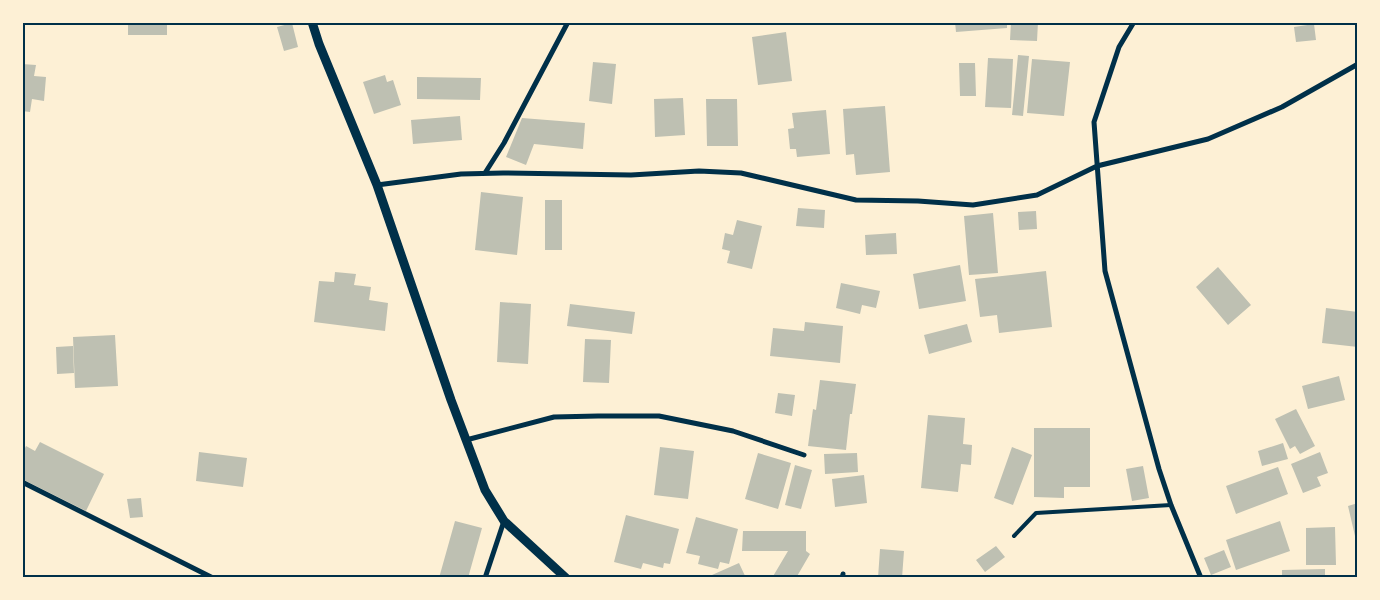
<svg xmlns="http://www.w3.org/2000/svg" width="1380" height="600" font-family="'Source Sans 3',sans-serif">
  <rect width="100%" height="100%" fill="#fdf0d5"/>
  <path fill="#bec0b2" d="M128,22H167V35H128Z
    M955,22H1007V28L956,32Z
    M1011,22H1038L1037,41L1010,40Z
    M292,23L298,47L284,51L277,27Z
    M1314,24L1316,40L1296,42L1294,27Z
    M786,32L792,81L758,85L752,37Z
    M1018,55L1029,56L1023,116L1012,115Z
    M988,58L1013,59L1011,108L985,107Z
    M1032,59L1070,62L1064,116L1027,113Z
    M593,62L616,64L612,104L589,101Z
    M959,63H975L976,96H960Z
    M22,64L36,65L34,76L46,77L44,101L32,99L30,112L22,111Z
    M385,75L387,82L393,80L401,105L374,114L363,82Z
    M417,77L481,78L480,100L417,99Z
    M683,98L685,135L655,137L654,99Z
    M706,99H737L738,146H707Z
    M885,106L890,172L856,175L854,154L846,155L843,109Z
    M826,110L830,154L797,157L796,149H790L788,129L794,128L792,113Z
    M460,116L462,140L413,144L411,120Z
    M522,118L585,123L583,149L534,144L526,165L506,157Z
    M481,192L523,197L517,255L475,250Z
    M545,200H562V250H545Z
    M798,208L825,210L824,228L796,226Z
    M1036,211L1037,229L1019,230L1018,212Z
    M993,213L998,273L969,275L964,216Z
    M737,220L762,226L752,269L727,263L730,251L722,249L725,233L733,235Z
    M896,233L897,254L866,255L865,235Z
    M960,265L966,301L919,309L913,274Z
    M1218,267L1251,305L1228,325L1196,287Z
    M1046,271L1052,327L999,333L997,315L980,317L975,279Z
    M335,272L356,274L354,285L371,287L369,300L388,303L385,331L314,322L319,281L334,282Z
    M841,283L880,291L876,308L862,305L860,314L836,308Z
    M500,302L531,304L528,364L497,362Z
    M570,304L635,312L632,334L567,326Z
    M1326,308L1358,312V347L1322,343Z
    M805,322L843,326L840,363L770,356L773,328L804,331Z
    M967,324L972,342L929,354L924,335Z
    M115,335L118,386L75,388L73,337Z
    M585,339L611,340L609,383L583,382Z
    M73,346L74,373L57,374L56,347Z
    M1339,376L1345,400L1308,409L1302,386Z
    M820,380L856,384L852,414H850L846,450L808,446L813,409L816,410Z
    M778,393L795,395L792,416L775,413Z
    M1296,409L1315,446L1300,454L1295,446L1290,449L1275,419Z
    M928,415L965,418L963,444L972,445L971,465L961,464L958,492L921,488Z
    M1034,428H1090V487H1064V498L1034,497Z
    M40,442L104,474L86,511L22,479V454L26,446L35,451Z
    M1283,443L1288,459L1262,466L1258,451Z
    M660,447L694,451L688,499L654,495Z
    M1012,447L1032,455L1013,505L994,498Z
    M199,452L247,458L243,487L196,481Z
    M1320,452L1328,473L1317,477L1321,486L1303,493L1291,464Z
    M758,453L791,463L778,509L745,499Z
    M857,453L858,472L825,474L824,454Z
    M795,465L812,470L801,509L785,505Z
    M1143,466L1149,498L1132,501L1126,469Z
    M1278,467L1288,494L1236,514L1226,486Z
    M864,475L867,503L835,507L832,479Z
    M141,498L143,517L130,518L127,499Z
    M1358,503V536H1355L1348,506Z
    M626,515L679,529L670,564L664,563L663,568L643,563L641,569L614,562Z
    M696,517L738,529L729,564L720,562L718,569L698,564L700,556L686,553Z
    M455,521L482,528L468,578H439Z
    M1280,521L1290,551L1236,570L1226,540Z
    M1335,527L1336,565H1306V528Z
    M743,531H806V551L810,554L796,578H772L788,551H742Z
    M996,546L1005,557L985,572L976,560Z
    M880,549L904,551L902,578H878Z
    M1224,550L1231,567L1211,575L1204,558Z
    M739,563L746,578H713L712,575Z
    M1325,569V578H1282V570Z"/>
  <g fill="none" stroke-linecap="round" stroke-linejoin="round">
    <path stroke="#003049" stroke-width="4" d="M1014,536L1036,513L1171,505"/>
    <path stroke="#003049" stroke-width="5" d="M1134,22L1119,47L1094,122L1105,271L1159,469L1171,505L1201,578
      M485,173L504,143L568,22
      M377,185L461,174L503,173L631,175L699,171L741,173L856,200L918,201L973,205L1037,195L1097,166L1208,139L1282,107L1358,64
      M466,440L554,417L598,416H659L733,431L804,455
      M22,482L213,578
      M485,578L504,521
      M842,578L843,574"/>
    <path stroke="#003049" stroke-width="9" d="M312,22L319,44L377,185L451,400L485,490L504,521L566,578"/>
  </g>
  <rect width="1380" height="600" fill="none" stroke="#fdf0d5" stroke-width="48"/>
  <rect x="24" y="24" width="1332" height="552" fill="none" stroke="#003049" stroke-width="2"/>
</svg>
